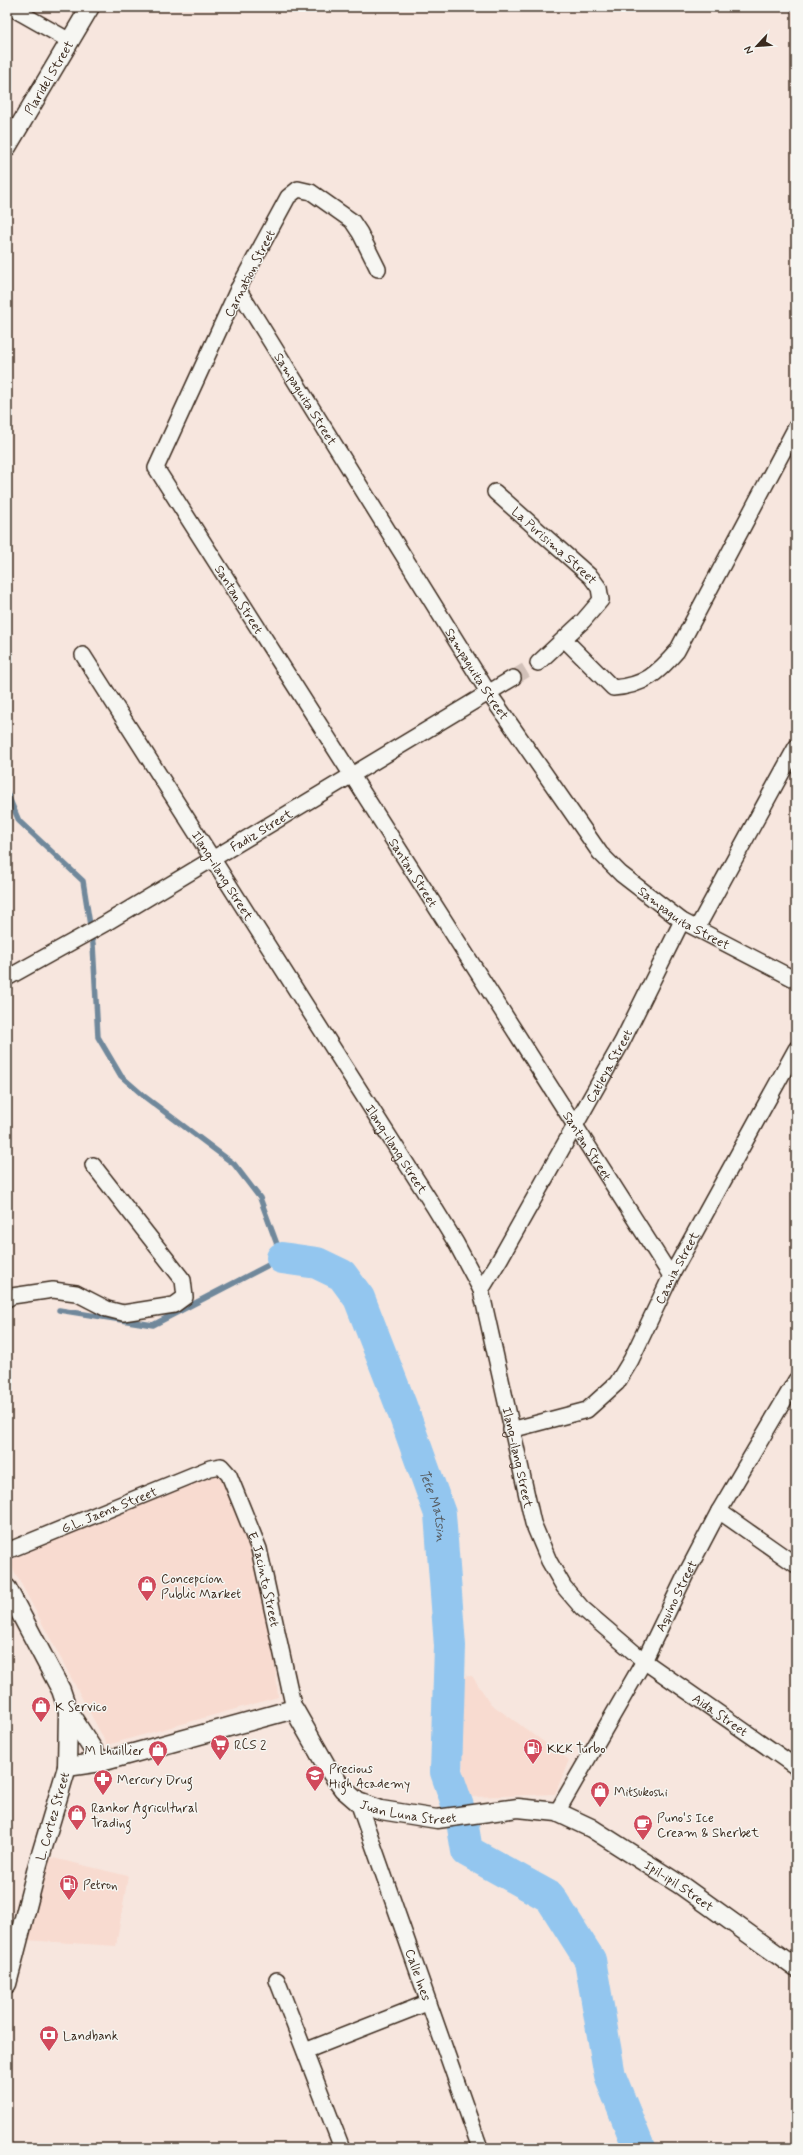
<svg xmlns="http://www.w3.org/2000/svg" width="803" height="2155" font-family="Mynerve,sans-serif">
  <rect width="100%" height="100%" fill="#f7e6de"/>
  <filter id="ink" filterUnits="userSpaceOnUse"><feTurbulence type="fractalNoise" baseFrequency=".025" numOctaves="2"/><feDisplacementMap in="SourceGraphic" scale="8" xChannelSelector="R" yChannelSelector="G"/><feConvolveMatrix kernelMatrix="1 2 1 2 8 2 1 2 1" color-interpolation-filters="sRGB"/></filter>
  <g filter="url(#ink)">
    <path fill="#f8dbd0" d="M217,1466L253,1551L273,1642L278,1697L107,1745L9,1561Z
      M472,1676L491,1704L569,1760L555,1794L472,1797L463,1781L460,1677Z
      M45,1856L128,1876L116,1946L25,1940Z"/>
    <g fill="none" stroke-linecap="round" stroke-linejoin="round">
      <path stroke="#70889b" stroke-width="5.5" d="M7,793L19,821L83,881L93,944L98,1037L121,1076L145,1097L234,1164L260,1198L282,1258L153,1325L59,1310"/>
      <path stroke="#93c6ef" stroke-width="32" id="s1" d="M282,1258L317,1263L342,1275L359,1298L400,1403L440,1514L450,1646L446,1772L461,1815L467,1851L550,1897L590,1960L610,2076L639,2148"/>
      <path stroke="#d1c0b8" stroke-width="15" stroke-dasharray="15 8" stroke-linecap="butt" d="M513,678L538,663"/>
      <g stroke="#3b2a1e" stroke-width="18">
        <g id="minor">
          <path d="M10,7L70,41"/>
          <path id="s2" d="M378,269L360,233L352,221L311,192L298,189L288,197L238,289L156,468L671,1276"/>
          <path id="s3" d="M238,289L488,692L600,853L621,874L682,921L796,980"/>
          <path id="s4" d="M495,492L591,577L599,588L601,600L583,621L538,663"/>
          <path d="M564,639L613,688C644,686 658,673 677,651L796,427"/>
          <path id="s5" d="M83,655L434,1207L456,1243L481,1290L533,1523L549,1561L564,1587L582,1608L644,1661L796,1767"/>
          <path d="M697,928L796,747"/>
          <path id="s6" d="M7,978L106,923L513,678"/>
          <path id="s7" d="M481,1290L500,1259L622,1042L682,921"/>
          <path d="M7,1299L12,1296L53,1290L76,1293L107,1309L123,1313L174,1305L185,1297L183,1280L93,1165"/>
          <path id="s8" d="M511,1430L587,1410L617,1383L631,1360L671,1276L796,1049"/>
          <path d="M719,1511L796,1565"/>
          <path id="s9" d="M7,1551L210,1468L221,1466L229,1475L259,1549L294,1709"/>
          <path id="s10" d="M358,1802L480,2148"/>
          <path id="s11" d="M557,1812L644,1661L686,1574L719,1511L796,1380"/>
          <path d="M277,1980L342,2148"/>
          <path d="M305,2051L427,2003"/>
        </g>
      </g>
      <g stroke="#3b2a1e" stroke-width="21">
        <g id="tertiary">
          <path id="s12" d="M7,147L90,7"/>
          <path d="M7,1588L61,1690L68,1711L67,1767L38,1864L7,1984"/>
          <path d="M68,1711L101,1762"/>
          <path id="s13" d="M67,1767L101,1762L294,1709L327,1767L343,1789L358,1802L381,1810L437,1819L518,1808L557,1812L591,1828L682,1886L796,1968"/>
        </g>
      </g>
      <use href="#minor" stroke="#f6f6f2" stroke-width="15"/>
      <use href="#tertiary" stroke="#f6f6f2" stroke-width="18"/>
    </g>
  </g>
  <defs>
    <g id="shop-pin" transform="scale(1)"><path d="M0 17L-7.5 6A9.5 9.5 0 1 1 7.5 6Z" fill="#d1495b" stroke="#f6f6f2"/><path d="M-5-2.5h2.3a2.7 3.5 0 0 1 5.4 0H5L5.5 6h-11ZM-1.5-2.5h3a1.5 2.3 0 0 0-3 0Z" fill="#fff"/></g>
    <g id="supermarket-pin" transform="scale(1)"><path d="M0 17L-7.5 6A9.5 9.5 0 1 1 7.5 6Z" fill="#d1495b" stroke="#f6f6f2"/><path d="M-6-5.5h2.5l.6 2H6L4.5 2H-2.5L-4.4-4H-6ZM-1.5 3.2a1.3 1.3 0 1 0 .1 0ZM3 3.2a1.3 1.3 0 1 0 .1 0Z" fill="#fff"/></g>
    <g id="fuel-pin" transform="scale(1)"><path d="M0 17L-7.5 6A9.5 9.5 0 1 1 7.5 6Z" fill="#d1495b" stroke="#f6f6f2"/><path d="M-5.5-6h7V0h2V4h1.3V-2.5L3-4.5l.8-.8L6-3V5H2.5V1h-1V6h-7ZM-4.2-4.7v3.2H.2V-4.7Z" fill="#fff"/></g>
    <g id="school-pin" transform="scale(1)"><path d="M0 17L-7.5 6A9.5 9.5 0 1 1 7.5 6Z" fill="#d1495b" stroke="#f6f6f2"/><path d="M0-5L7-2L0 1L-7-2ZM-4 1L0 2.5L4 1V4Q0 6-4 4Z" fill="#fff"/></g>
    <g id="pharmacy-pin" transform="scale(1)"><path d="M0 17L-7.5 6A9.5 9.5 0 1 1 7.5 6Z" fill="#d1495b" stroke="#f6f6f2"/><path d="M-2-6h4v4h4v4h-4v4h-4v-4h-4v-4h4Z" fill="#fff"/></g>
    <g id="cafe-pin" transform="scale(1)"><path d="M0 17L-7.5 6A9.5 9.5 0 1 1 7.5 6Z" fill="#d1495b" stroke="#f6f6f2"/><path d="M-5.5-4.5H6V0H3Q3 3.5 0 3.5H-2.5Q-5.5 3.5-5.5 0ZM3-3.2v2h1.7v-2ZM-6 4.5H4V6H-6Z" fill="#fff"/></g>
    <g id="bank-pin" transform="scale(1)"><path d="M0 17L-7.5 6A9.5 9.5 0 1 1 7.5 6Z" fill="#d1495b" stroke="#f6f6f2"/><path d="M-6-4H6V4H-6ZM0-2.3a2.3 2.3 0 1 0 0 4.6a2.3 2.3 0 1 0 0-4.6Z" fill="#fff"/></g>
  </defs>
  <g fill-rule="evenodd">
    <use href="#shop-pin" x="147" y="1585"/>
    <use href="#shop-pin" x="41" y="1706"/>
    <use href="#supermarket-pin" x="220" y="1744"/>
    <use href="#fuel-pin" x="533" y="1748"/>
    <use href="#shop-pin" x="158" y="1750"/>
    <use href="#school-pin" x="315" y="1775"/>
    <use href="#pharmacy-pin" x="103" y="1779"/>
    <use href="#shop-pin" x="600" y="1791"/>
    <use href="#shop-pin" x="77" y="1814"/>
    <use href="#cafe-pin" x="643" y="1824"/>
    <use href="#fuel-pin" x="69" y="1884"/>
    <use href="#bank-pin" x="49" y="2035"/>
  </g>
  <g text-anchor="middle" stroke-width="3" stroke-linejoin="round" paint-order="stroke">
    <g font-size="13" fill="#3b2a1e" stroke="#f6f6f2">
      <text dy="5" stroke="none"><textPath href="#s12" startOffset="81">Plaridel Street</textPath></text>
      <text transform="translate(249 273) rotate(-63)" y="5">Carnation Street</text>
      <text dy="5" stroke="none"><textPath href="#s3" startOffset="129">Sampaguita Street</textPath></text>
      <text dy="5" stroke="none"><textPath href="#s4" startOffset="80">La Purisima Street</textPath></text>
      <text dy="5" stroke="none"><textPath href="#s2" startOffset="588">Santan Street</textPath></text>
      <text dy="5" stroke="none"><textPath href="#s3" startOffset="453">Sampaguita Street</textPath></text>
      <text dy="5" stroke="none"><textPath href="#s6" startOffset="294">Fadiz Street</textPath></text>
      <text dy="5" stroke="none"><textPath href="#s2" startOffset="912">Santan Street</textPath></text>
      <text dy="5" stroke="none"><textPath href="#s5" startOffset="261">Ilang-ilang Street</textPath></text>
      <text dy="5" stroke="none"><textPath href="#s3" startOffset="777">Sampaguita Street</textPath></text>
      <text dy="5" stroke="none"><textPath href="#s7" startOffset="258">Catleya Street</textPath></text>
      <text dy="5" stroke="none"><textPath href="#s2" startOffset="1236">Santan Street</textPath></text>
      <text dy="5" stroke="none"><textPath href="#s5" startOffset="585">Ilang-ilang Street</textPath></text>
      <text dy="5" stroke="none"><textPath href="#s8" startOffset="249">Camia Street</textPath></text>
      <text dy="5" stroke="none"><textPath href="#s5" startOffset="921">Ilang-ilang Street</textPath></text>
      <text dy="5" stroke="none"><textPath href="#s9" startOffset="110">G.L. Jaena Street</textPath></text>
      <text dy="5" stroke="none"><textPath href="#s9" startOffset="353">E. Jacinto Street</textPath></text>
      <text dy="5" stroke="none"><textPath href="#s11" startOffset="247">Aquino Street</textPath></text>
      <text dy="5" stroke="none"><textPath href="#s5" startOffset="1262">Aida Street</textPath></text>
      <text dy="5" stroke="none"><textPath href="#s13" startOffset="400">Juan Luna Street</textPath></text>
      <text transform="translate(52 1816) rotate(-74)" y="5">L. Cortez Street</text>
      <text dy="5" stroke="none"><textPath href="#s13" startOffset="693">Ipil-ipil Street</textPath></text>
      <text dy="5" stroke="none"><textPath href="#s10" startOffset="183">Calle Ines</textPath></text>
    </g>
    <g font-size="13" fill="#3b2a1e" stroke="#f6f6f2" text-anchor="start">
      <text x="161" y="1583">Concepcion<tspan x="161" dy="15">Public Market</tspan></text>
      <text x="55" y="1711">K Servico</text>
      <text x="234" y="1749">RCS 2</text>
      <text x="547" y="1753">KKK Turbo</text>
      <text x="144" y="1755" text-anchor="end">M Lhuillier</text>
      <text x="329" y="1773">Precious<tspan x="329" dy="15">High Academy</tspan></text>
      <text x="117" y="1784">Mercury Drug</text>
      <text x="614" y="1796">Mitsukoshi</text>
      <text x="91" y="1812">Rankor Agricultural<tspan x="91" dy="15">Trading</tspan></text>
      <text x="657" y="1822">Puno's Ice<tspan x="657" dy="15">Cream &amp; Sherbet</tspan></text>
      <text x="83" y="1889">Petron</text>
      <text x="63" y="2040">Landbank</text>
    </g>
    <g font-size="14" font-style="italic" fill="#55595d" stroke="#f6f6f2">
      <text dy="5" stroke="none"><textPath href="#s1" startOffset="313">Tete Matsin</textPath></text>
    </g>
  </g>
  <rect width="803" height="2155" fill="none" stroke="#f6f6f2" stroke-width="24"/>
  <rect x="12" y="12" width="779" height="2131" fill="none" stroke="#3b2a1e" stroke-width="1.5" filter="url(#ink)"/>
  <g transform="translate(757 46) rotate(244)" stroke="#f6f6f2" stroke-width="3" paint-order="stroke">
  <path d="M0-3L7 15L0 10L-7 15Z" fill="#3b2a1e"/>
  <text y="-6" font-size="11" font-weight="bold" text-anchor="middle" fill="#3b2a1e">N</text>
  </g>
</svg>
